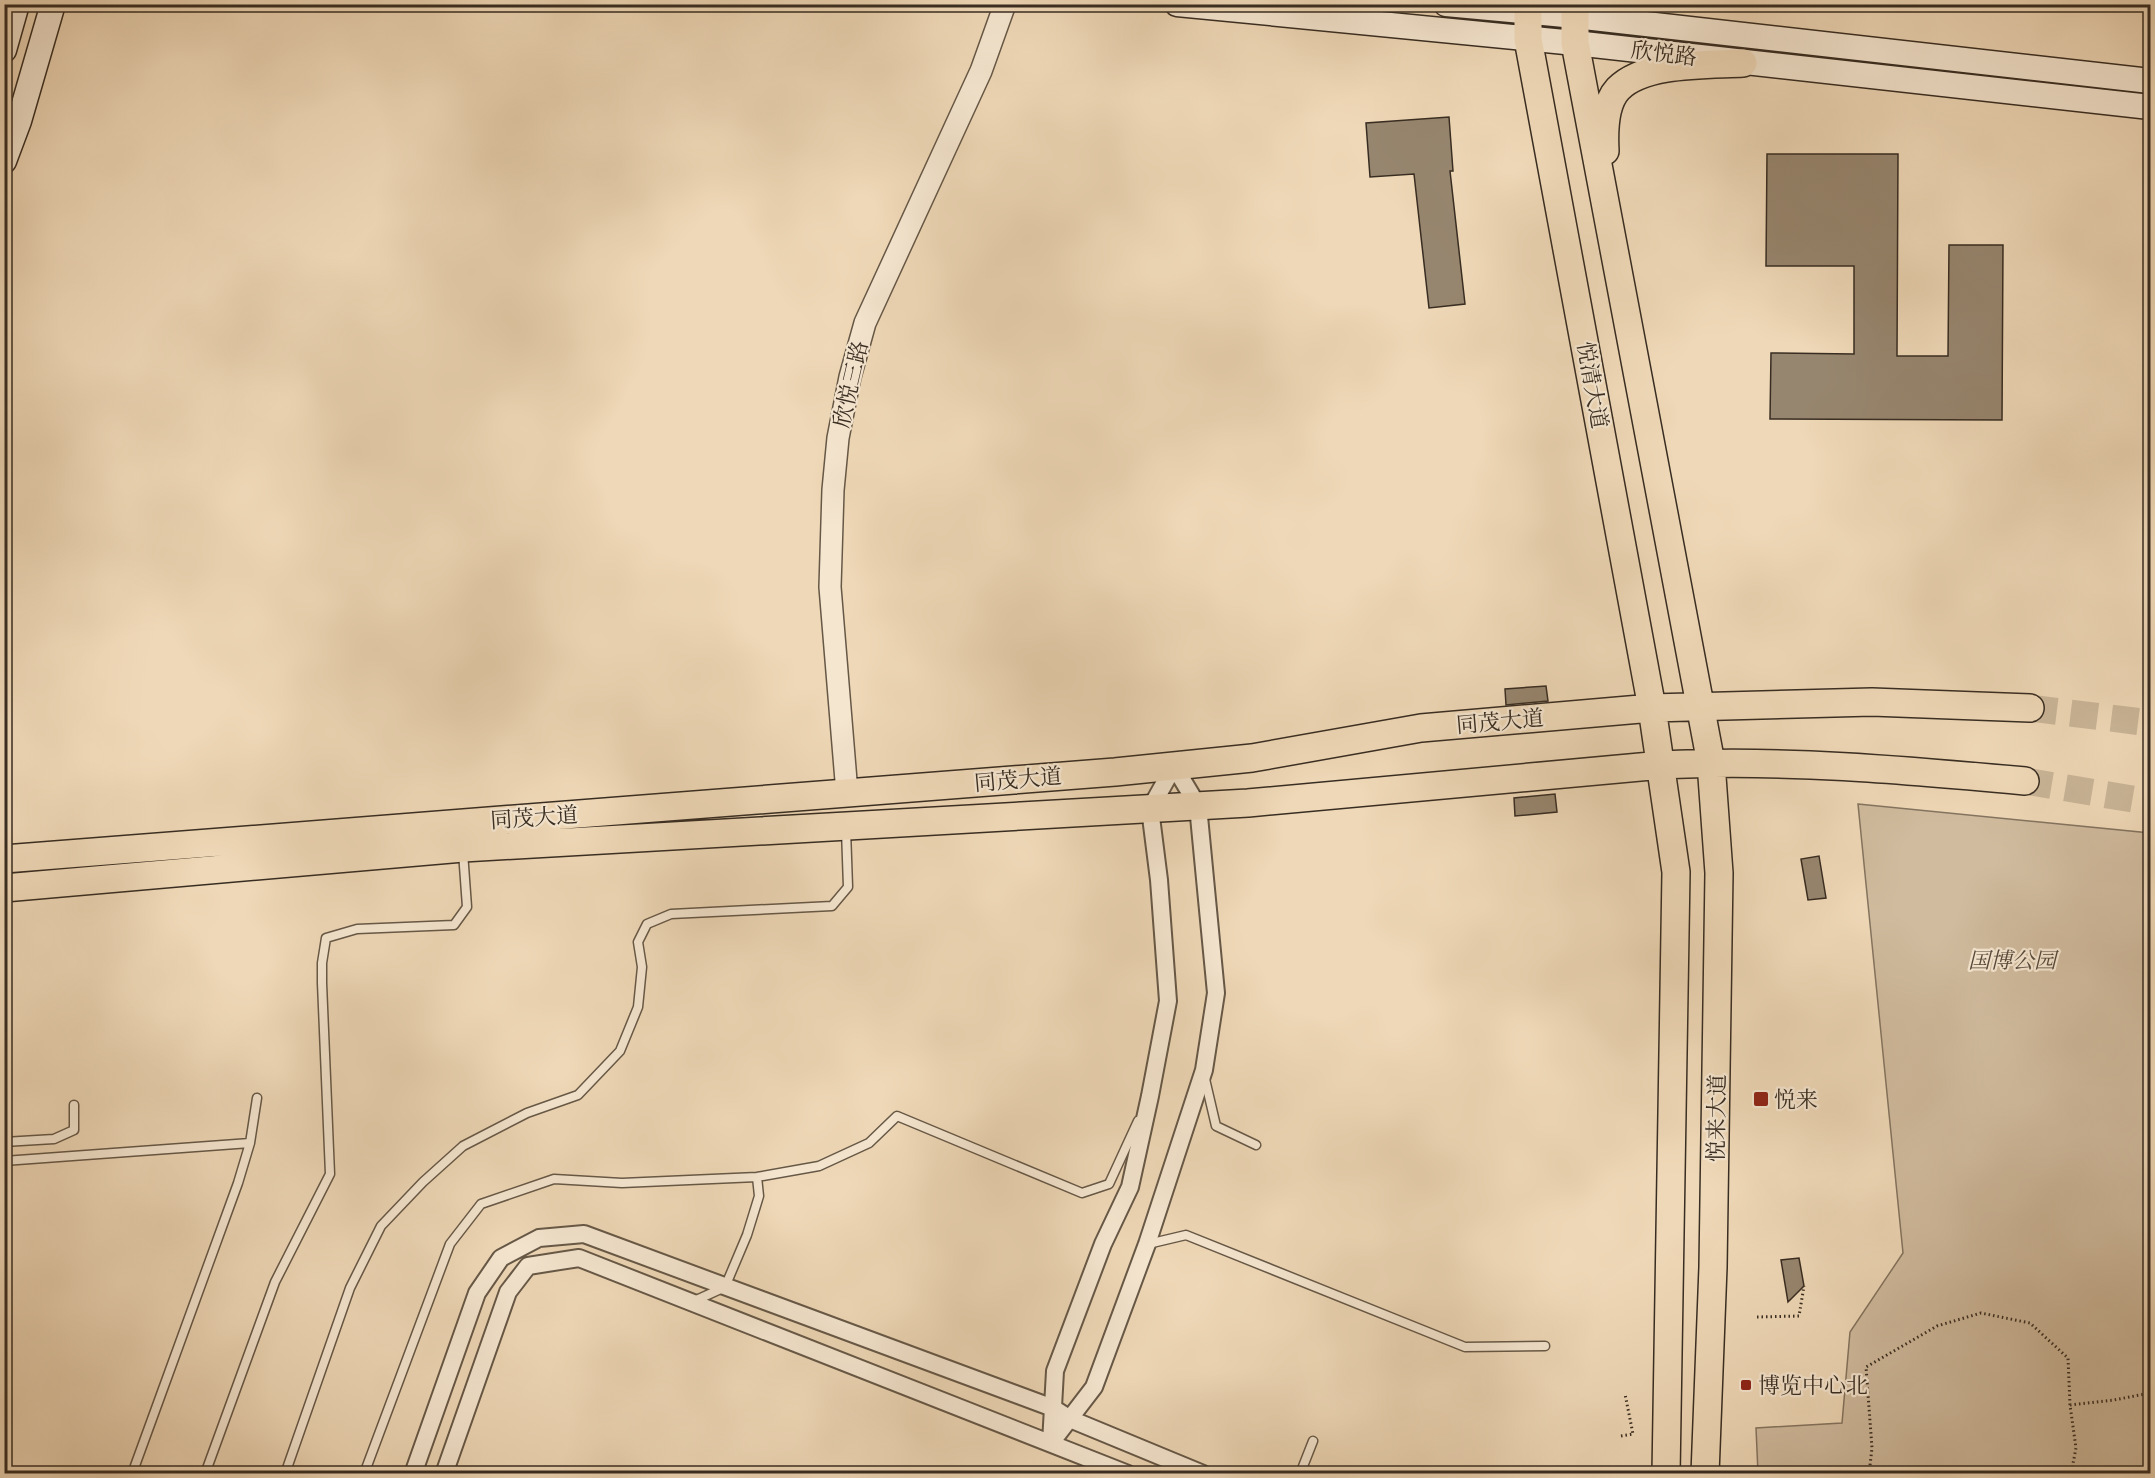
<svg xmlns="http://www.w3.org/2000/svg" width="2155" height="1478" font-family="'Old Standard TT','Noto Serif SC',serif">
  <rect width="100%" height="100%" fill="#efd8b7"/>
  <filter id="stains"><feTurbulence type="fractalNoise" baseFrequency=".00333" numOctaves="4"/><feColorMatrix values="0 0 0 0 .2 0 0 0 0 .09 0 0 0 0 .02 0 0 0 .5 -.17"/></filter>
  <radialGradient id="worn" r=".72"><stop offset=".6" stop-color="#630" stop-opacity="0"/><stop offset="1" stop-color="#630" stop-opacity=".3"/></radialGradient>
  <path fill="#d0bb9e" stroke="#847460" stroke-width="1.5" d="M1858,804L2150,833V1473H1758L1756,1428L1842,1423L1850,1332L1903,1253Z"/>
  <path fill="#97866f" stroke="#382d22" stroke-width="1.5" d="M1449,117L1453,171H1450L1465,304L1429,308L1414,174L1370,177L1366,123Z
    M1767,154H1898L1897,356H1948L1949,245H2003L2002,420L1770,419L1771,353L1854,354V266H1766Z
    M1546,686L1548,701L1506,705L1505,689Z
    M1555,794L1557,812L1515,816L1514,798Z
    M1819,856L1826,898L1808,900L1801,859Z
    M1799,1258L1804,1286L1788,1302L1781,1260Z"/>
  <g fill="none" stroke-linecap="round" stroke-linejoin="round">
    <path stroke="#cab699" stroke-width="27" stroke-dasharray="27 14" stroke-linecap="butt" d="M2030,708L2150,723
      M2025,781L2150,802"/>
    <g stroke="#665847" stroke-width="11">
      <path id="service" d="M1205,1079L1216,1126L1256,1145
        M4,1142L54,1139L74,1130V1105
        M4,1161L250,1143
        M1148,1244L1186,1235L1465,1347L1545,1346
        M692,1302L725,1287L747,1235L759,1196L757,1177
        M132,1474L238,1183L250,1143L257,1098
        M205,1474L275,1282L330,1174L322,983V963L326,938L357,929L454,925L467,907L463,852
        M285,1474L350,1288L381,1226L423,1182L463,1146L527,1113L578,1095L620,1051L638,1007L642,967L638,942L647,924L671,914L832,906L848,887L846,830
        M364,1474L450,1244L481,1204L554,1179L622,1183L757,1177L819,1166L869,1143L897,1116L1082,1193L1109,1184L1138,1121
        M1300,1474L1313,1441"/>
    </g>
    <g stroke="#665847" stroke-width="20">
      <path id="minor" d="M1174,766L1198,806L1216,993L1204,1070L1147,1244L1094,1387L1051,1443L1055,1371L1103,1244L1130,1187L1150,1096L1168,1001L1159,880L1150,809Z
        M413,1474L477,1293L501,1258L539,1238L584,1234L1053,1408L1070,1419L1203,1474
        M444,1474L508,1292L528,1266L579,1258L1128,1474"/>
    </g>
    <g stroke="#665847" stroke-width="24">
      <path id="tertiary" d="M847,793L830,587L833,490L838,438L850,377L865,323L981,71L1005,4"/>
    </g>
    <g stroke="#382d22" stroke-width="27">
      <path id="secondary" d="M1177,4L1575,43L2150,107
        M1446,4L1575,16L2150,81
        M4,50L17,4
        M4,161L19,121L53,4"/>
    </g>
    <g stroke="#382d22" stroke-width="30">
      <path id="primary" d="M1528,4V39L1652,708L1676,872L1666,1474
        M1575,4V43L1711,763L1719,873L1713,1267L1705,1474
        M1605,151C1604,132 1604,104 1618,89C1644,62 1708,65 1743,63
        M4,859L1115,772L1252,758L1421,728L1652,708L1872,702L2030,708
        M4,888L463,848L1248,803L1662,765C1783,759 1904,770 2025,781"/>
    </g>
    <path stroke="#382d22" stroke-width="3" stroke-dasharray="1.5 3" stroke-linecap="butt" d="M1757,1317L1799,1316L1804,1286
      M2070,1405L2114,1400L2150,1393
      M1621,1436L1633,1434L1625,1394
      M1869,1474L1872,1448L1866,1367L1937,1326L1981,1313L2030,1323L2068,1358L2070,1405L2076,1448L2071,1474"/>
    <use href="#service" stroke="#f5e6d0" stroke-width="8"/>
    <use href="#minor" stroke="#f5e6d0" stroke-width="16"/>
    <use href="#tertiary" stroke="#f5e6d0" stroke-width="21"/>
    <use href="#secondary" stroke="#f5e6d0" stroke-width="24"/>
    <use href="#primary" stroke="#efd8b7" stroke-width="27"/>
  </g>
  <g fill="#8f2418" stroke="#f5e6d0" stroke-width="2">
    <rect x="1753" y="1091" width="16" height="16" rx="3"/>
    <rect x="1740" y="1379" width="12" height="12" rx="3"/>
  </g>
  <g text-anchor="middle" stroke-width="4.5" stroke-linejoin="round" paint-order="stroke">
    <g font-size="22" fill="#382d22" stroke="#f5e6d0">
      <text transform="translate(1664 53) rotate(7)" y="8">欣悦路</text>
      <text transform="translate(850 384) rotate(-77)" y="8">欣悦三路</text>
      <text transform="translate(1593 385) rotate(80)" y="8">悦清大道</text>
      <text transform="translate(1500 721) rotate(-5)" y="8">同茂大道</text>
      <text transform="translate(1018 779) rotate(-5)" y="8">同茂大道</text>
      <text transform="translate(534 817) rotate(-4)" y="8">同茂大道</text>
      <text transform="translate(1716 1118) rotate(-89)" y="8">悦来大道</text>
    </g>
    <g font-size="22" font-style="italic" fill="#56493b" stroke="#f5e6d0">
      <text x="2012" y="968">国博公园</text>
    </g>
    <g font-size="22" fill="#382d22" stroke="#f5e6d0" text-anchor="start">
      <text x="1774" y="1107">悦来</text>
      <text x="1758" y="1393">博览中心北</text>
    </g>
  </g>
  <rect width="2155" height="1478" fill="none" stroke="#efd8b7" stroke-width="24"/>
  <rect x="6" y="6" width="2143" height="1466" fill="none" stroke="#382d22" stroke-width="3"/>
  <rect x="12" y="12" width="2131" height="1454" fill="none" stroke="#382d22" stroke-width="1.5"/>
  <rect width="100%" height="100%" filter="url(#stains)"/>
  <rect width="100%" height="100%" fill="url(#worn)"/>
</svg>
